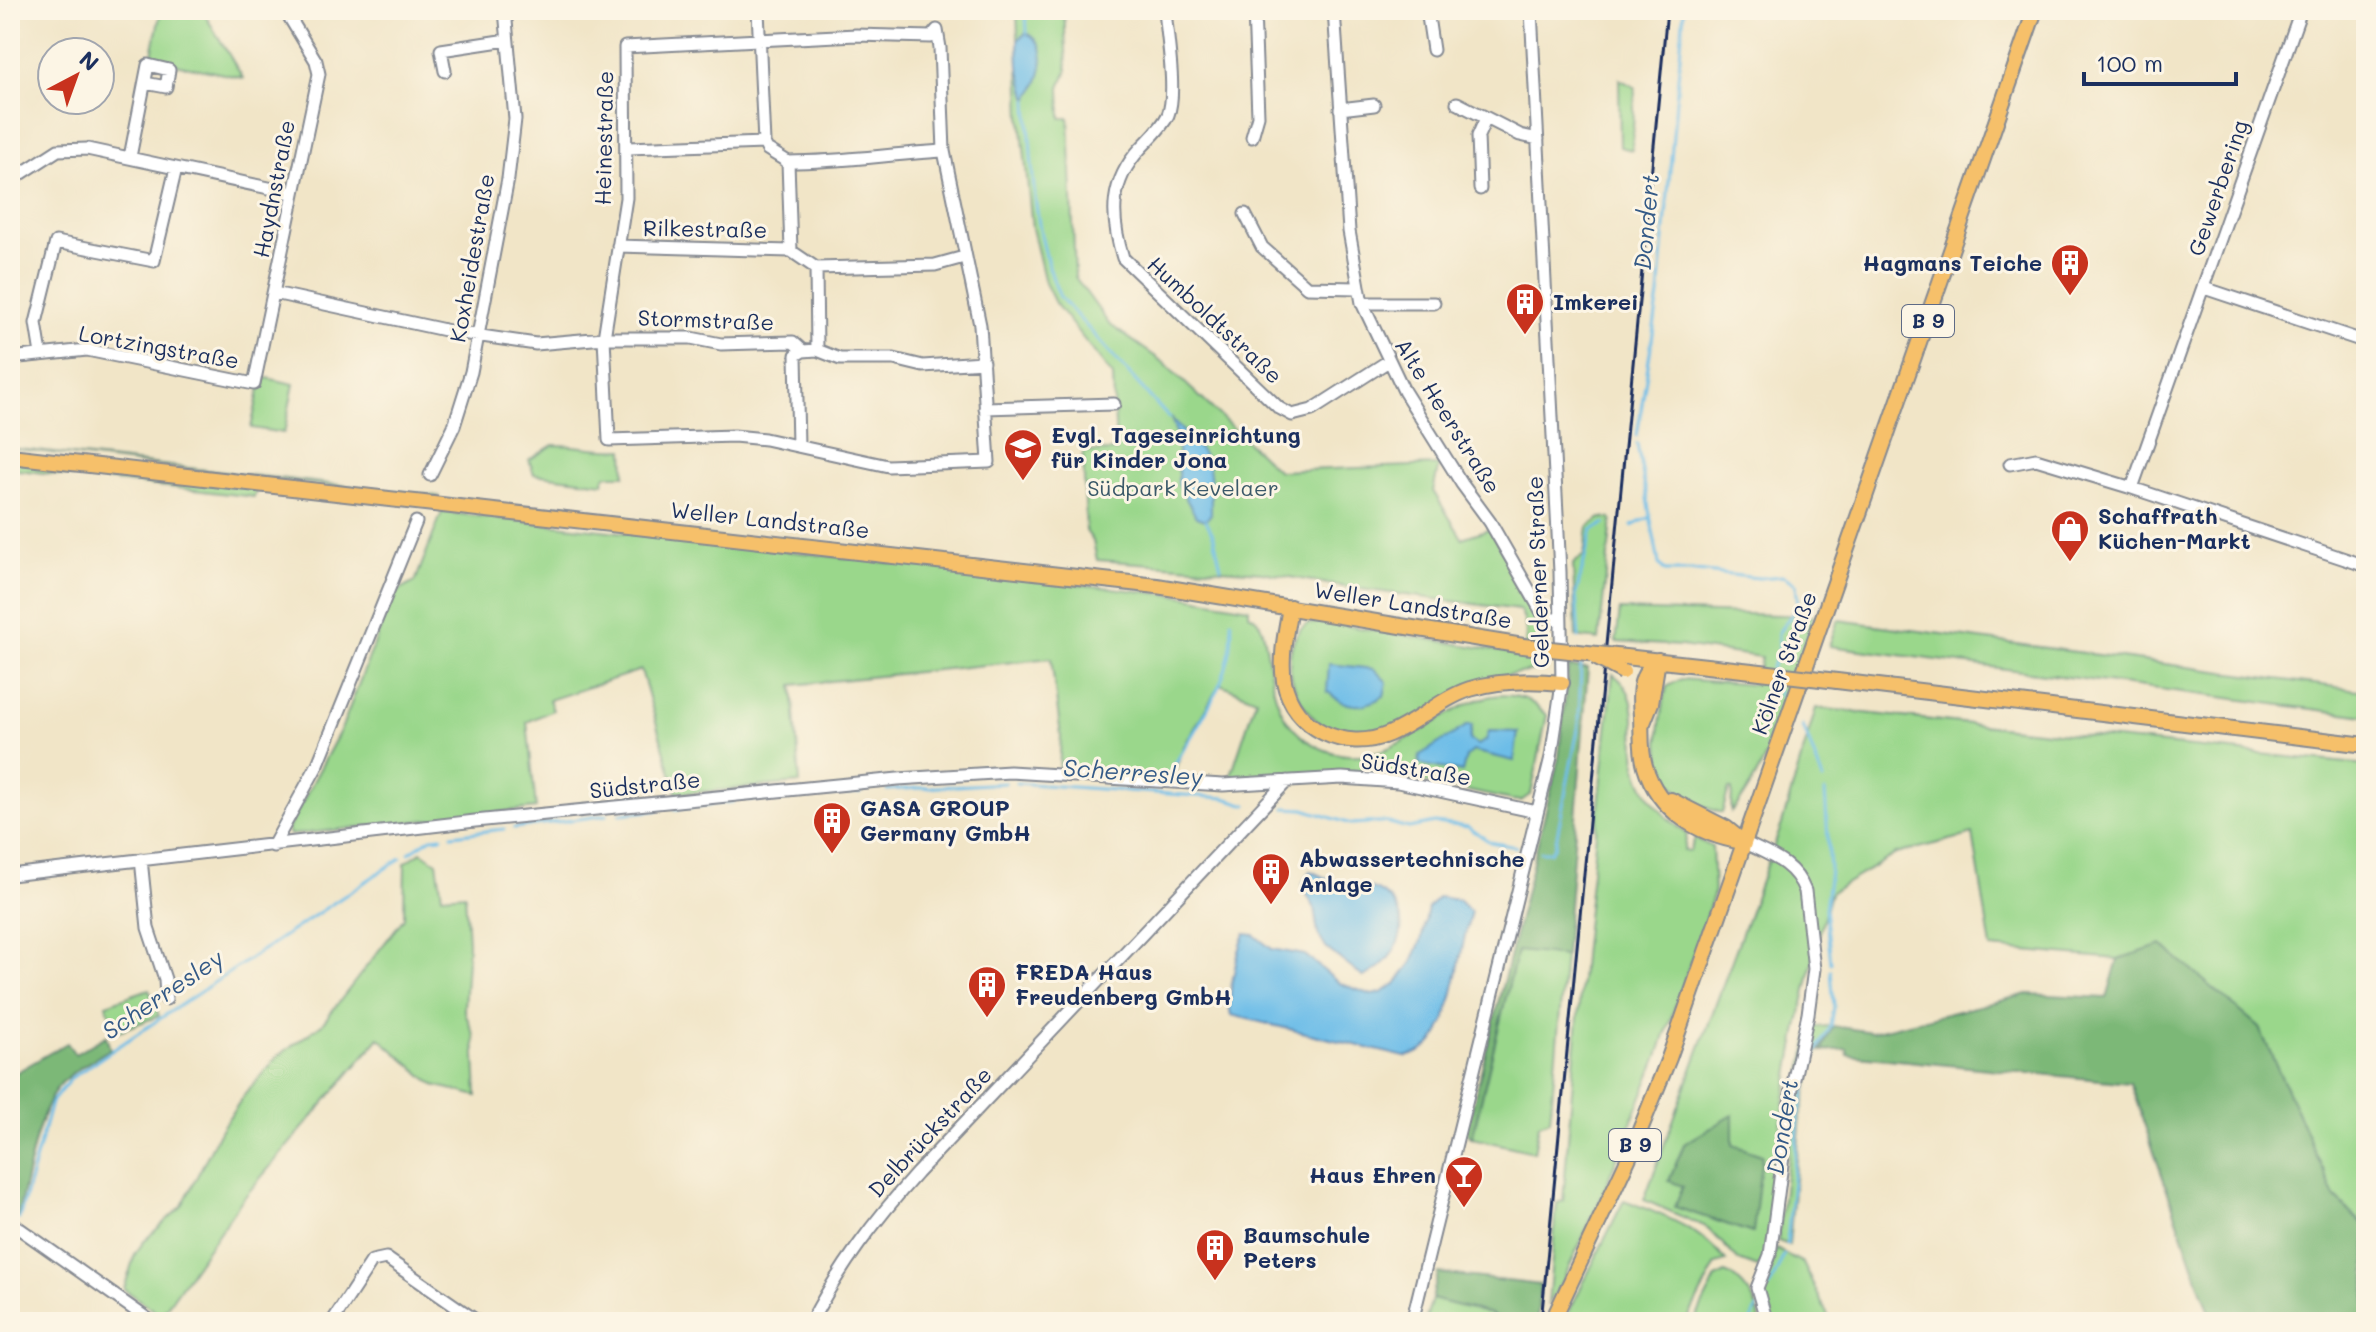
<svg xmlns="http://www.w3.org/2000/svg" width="2376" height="1332" font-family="Mali,sans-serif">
  <rect width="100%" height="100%" fill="#fcf5e5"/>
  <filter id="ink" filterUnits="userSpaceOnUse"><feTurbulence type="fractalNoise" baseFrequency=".0125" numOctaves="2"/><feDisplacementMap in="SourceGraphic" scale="16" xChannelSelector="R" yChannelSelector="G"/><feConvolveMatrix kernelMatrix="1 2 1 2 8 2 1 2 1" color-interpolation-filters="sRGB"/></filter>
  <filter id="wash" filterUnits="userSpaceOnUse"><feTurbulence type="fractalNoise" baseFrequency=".006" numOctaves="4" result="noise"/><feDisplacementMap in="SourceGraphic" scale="32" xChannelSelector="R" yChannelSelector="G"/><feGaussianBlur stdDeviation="1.8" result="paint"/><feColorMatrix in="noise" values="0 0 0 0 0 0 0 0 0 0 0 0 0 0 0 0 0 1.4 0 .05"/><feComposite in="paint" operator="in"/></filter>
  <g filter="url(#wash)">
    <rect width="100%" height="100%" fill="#f1e5c7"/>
    <path fill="#9ad78b" stroke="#5a8374" stroke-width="2" fill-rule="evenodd" d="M161,10H202L243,78L151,59Z
      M1017,10H1064L1067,70L1060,88L1061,118H1069L1075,277L1109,324L1163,362L1278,471L1439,465L1433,491L1462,538L1489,529L1543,619L1539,620L1537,658L1551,660L1545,668C1532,673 1517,672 1504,676C1455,693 1390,746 1338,732C1297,722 1271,650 1307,624L1323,622L1513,653L1514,657H1523C1526,641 1529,624 1519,610L1345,587L1262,572L1097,560L1093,541L1086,531L1083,452L1116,451L1113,376L1055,303L1045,283L1032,228L1021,119Z
      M1619,79L1635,87L1632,150L1620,147Z
      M262,377L294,384L284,433L251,428Z
      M553,445C579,445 599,451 624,449L625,475H606L603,483L534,474L529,460Z
      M10,448L439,496L438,499Z
      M10,461L257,489L254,497L10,469Z
      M442,512L1182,596L1249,608V614C1283,626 1247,722 1328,751C1404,777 1454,678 1522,698C1532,700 1539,710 1547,715L1531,794L1521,801L1511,800L1440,785L1353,773L1229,781L1256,699L1220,684L1184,746L1173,779L1059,770L1061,736L1051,658L793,685L800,783L677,794L641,670L549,700L553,710L527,722L536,808L290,835L288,829L342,727L394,593L415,582Z
      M1601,518L1612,519L1599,640L1576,637L1573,564L1584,555L1588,527Z
      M1620,610L1814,616C1794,672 1771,772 1731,812L1732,789H1729L1722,813C1652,793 1652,748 1667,687L1681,679L1755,685L1761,657L1681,646L1616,642Z
      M1838,620L2366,691V716L1829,646Z
      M1613,674C1646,697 1628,739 1638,772C1646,799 1665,817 1687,834L1684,850L1690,851L1695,838L1712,847L1714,893L1658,1056L1600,1200L1564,1278L1548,1305L1557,1203L1563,1201L1583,956Z
      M1816,708L2366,765V1227L2335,1197L2259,1027L2162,946L2118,959L1991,948L1973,834L1896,854L1830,893C1808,974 1790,1057 1779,1140C1774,1172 1777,1243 1758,1267L1738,1260L1708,1228L1644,1200L1782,824ZM1683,1186L1752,1233L1675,1207Z
      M421,852L437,862L442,896L465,894L468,943L464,1009L474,1036L477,1096L434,1085L379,1038L241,1201L161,1315L124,1289L135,1254L145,1240L182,1206L221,1129L245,1094L278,1056L322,1024L404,918L405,863Z
      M1517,950L1565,956L1550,1120L1539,1124L1534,1152L1472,1138Z
      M149,989L159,1016L116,1032L106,1004Z
      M1833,1026L1815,1057L1801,1116L1789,1245L1778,1241L1793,1115L1811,1027Z
      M1624,1200C1664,1216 1699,1227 1726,1261L1716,1264L1686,1322H1564Z
      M1776,1249L1803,1263L1831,1322H1766L1762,1289Z
      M1725,1273C1743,1279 1760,1305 1760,1322H1694L1716,1278Z
      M1432,1299L1491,1314L1500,1322H1425Z"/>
    <path fill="#7bb877" stroke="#4b746a" stroke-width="2" d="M1568,667L1588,668L1565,956L1517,951L1472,1138L1466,1132L1559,757Z
      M2162,945L2259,1027L2335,1197L2366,1228V1322H2213L2130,1083L1848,1055L1847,1049L1821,1051L1833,1026L1872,1032L2028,994L2107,998L2118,959Z
      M106,1036L110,1049C92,1061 68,1072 55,1091C35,1122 27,1180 17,1217L10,1212V1076L67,1043L75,1054Z
      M1733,1115V1145L1762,1155L1753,1233L1675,1207L1683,1186L1669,1181L1684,1144Z
      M1438,1273L1540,1285L1537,1322H1500L1491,1314L1432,1299Z"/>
    <path fill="#6dbde8" stroke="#4476a3" stroke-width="2" d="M1026,33C1054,45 1041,81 1028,100L1019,67L1018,40Z
      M1171,418C1211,464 1211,450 1211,514L1206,520L1196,517L1178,484V439Z
      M1329,664L1374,669L1387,682L1384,696C1363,709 1346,709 1327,691Z
      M1468,725H1472L1470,740L1478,745L1486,740L1489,731L1518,732L1514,761L1473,751L1466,757L1462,772L1419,764L1420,755Z
      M1310,871C1320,875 1330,881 1340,883C1352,886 1365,884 1377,890C1421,913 1399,962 1363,977L1326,948L1318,934L1314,907L1302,885Z
      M1438,897L1458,900L1471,912C1460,948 1455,1007 1436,1038C1429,1049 1417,1054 1405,1057L1231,1015C1226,1000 1238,950 1245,934L1254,935L1272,949L1305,955L1339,983L1372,995L1381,993L1396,984L1412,962L1421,941L1428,908Z"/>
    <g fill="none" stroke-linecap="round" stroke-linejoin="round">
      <path stroke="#6dbde8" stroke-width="3" d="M1026,10L1027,33
        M1028,100C1031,163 1034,238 1060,297L1169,418
        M1637,436L1659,295L1684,10
        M1637,444L1659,564L1665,571H1696L1758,578L1783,576L1796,584L1798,606L1778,633V655L1771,668
        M1206,520L1214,537L1221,567
        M1632,526L1650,517
        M1579,638L1576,594L1592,530L1605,524
        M1770,679L1780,696
        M1803,726L1823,780
        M1168,777C1192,730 1238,677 1231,621
        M1016,783L1225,798L1247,805
        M887,790L1005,783
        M1825,792L1830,870L1825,909L1831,963
        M808,797L861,793
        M749,800L785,798
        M1285,808L1304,809L1351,824L1384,822L1409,828L1435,823L1468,827L1490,842L1516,847
        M675,809L733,802
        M620,814L659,810
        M514,828L607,815
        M452,835L504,829
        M1541,852H1550L1555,846L1579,724L1581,664
        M409,853L431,838L442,837
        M19,1219L51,1103L71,1078L401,858
        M1787,1244L1799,1116L1813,1058L1831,1026L1834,1006L1831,971
        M10,1253L14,1237
        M1769,1288L1784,1255
        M1750,1322L1757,1308"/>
    </g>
  </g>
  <g filter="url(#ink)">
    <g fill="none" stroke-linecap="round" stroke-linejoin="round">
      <g stroke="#868a92" stroke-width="15">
        <path id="minor" d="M758,10L764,143L767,149L788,162L791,251L816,268L817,350L803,351L796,355L798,446
          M1165,10C1167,36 1177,93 1168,115C1162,128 1149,139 1140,149C1110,182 1110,216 1123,258L1279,408L1292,415L1312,410L1387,362
          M1334,10L1349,231L1362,303L1404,391L1462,484L1490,522L1544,616L1560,621
          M1427,10L1433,50
          M2301,10L2132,488L2366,566
          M937,30L940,48L944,151L980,325L989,462L888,466L765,439L734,436L609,440L604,338L626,198L625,47L856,35L931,37Z
          M445,71L441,50L507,40
          M1457,103L1520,135L1538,139
          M1340,109L1374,105
          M1252,137L1258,116L1254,10
          M628,148L764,143
          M130,157L148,65L169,70L166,87L145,83
          M788,162C841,162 891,154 944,151
          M10,181L58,150L87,149L292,193
          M1480,189L1478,136L1486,118
          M1245,214L1262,247L1307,287L1358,288
          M618,246L791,251
          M816,268L935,265L964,257
          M2204,288L2366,342
          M274,293L454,332L536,344L604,338H691L721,344L793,342L803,351
          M1362,303H1434
          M817,350L840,359H894L923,366L983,362
          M41,354L36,323L56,242L154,261L176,168
          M10,358L87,350L254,384L319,74L316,61L285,10
          M985,408L1114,404
          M2010,464L2036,459L2132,488
          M430,475L454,426L471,372L508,179L515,119L505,10
          M1743,842C1769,855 1794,862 1805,891L1814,969L1808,1014L1792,1088L1770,1255L1757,1288L1764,1312L1763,1322
          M273,846L318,764L416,522
          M141,859L148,928L165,979L166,999
          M10,875L475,821L898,779L1010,772L1223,785L1342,778L1398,782L1537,812
          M10,1222L152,1322
          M332,1322L372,1261L386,1258L478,1322
          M811,1322C840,1266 875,1220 917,1173L1287,781
          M1412,1322L1551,757L1562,683L1560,572L1531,10"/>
      </g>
      <g stroke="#868a92" stroke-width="18">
        <path id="major" d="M10,456L1157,586L1523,646
          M1290,607C1286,631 1280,656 1284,681C1293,729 1345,753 1389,734C1418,722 1440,699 1470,689C1500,680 1531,680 1562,683
          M1625,657L1752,671
          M1658,660C1638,674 1639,694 1641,716C1642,733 1640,750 1645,766C1658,811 1699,835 1743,842
          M1837,681L2366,745
          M1643,723L1651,703L1658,660
          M1671,800L1726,828L1742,841
          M1552,1322L1630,1155L1669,1058L2035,10"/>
      </g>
      <use href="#minor" stroke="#fff" stroke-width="11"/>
      <use href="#major" stroke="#f6c06b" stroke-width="14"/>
      <path stroke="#1b2f5e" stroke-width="3" d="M1541,1322L1667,10"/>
      <g stroke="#868a92" stroke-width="18" stroke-linecap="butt">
        <path id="major-bridge" d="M1523,646L1625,657
          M1595,657L1623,672
          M1752,671L1837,681"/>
      </g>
      <use href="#major-bridge" stroke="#f6c06b" stroke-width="14"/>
    </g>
  </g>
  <defs>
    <g id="building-pin" transform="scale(2)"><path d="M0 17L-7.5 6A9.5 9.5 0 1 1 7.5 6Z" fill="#c8321e" stroke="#fcf5e5"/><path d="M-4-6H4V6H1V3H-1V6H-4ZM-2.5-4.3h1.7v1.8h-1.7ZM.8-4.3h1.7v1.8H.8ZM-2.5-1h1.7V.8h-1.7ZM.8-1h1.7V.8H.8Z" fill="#fff"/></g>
    <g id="school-pin" transform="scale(2)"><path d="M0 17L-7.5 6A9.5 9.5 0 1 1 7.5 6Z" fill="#c8321e" stroke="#fcf5e5"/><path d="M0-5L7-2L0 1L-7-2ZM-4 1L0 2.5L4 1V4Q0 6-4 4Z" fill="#fff"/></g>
    <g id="shop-pin" transform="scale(2)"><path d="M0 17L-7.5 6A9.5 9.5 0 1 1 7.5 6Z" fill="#c8321e" stroke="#fcf5e5"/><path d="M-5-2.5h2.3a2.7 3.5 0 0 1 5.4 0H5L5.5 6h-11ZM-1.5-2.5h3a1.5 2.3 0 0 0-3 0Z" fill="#fff"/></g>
    <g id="bar-pin" transform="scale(2)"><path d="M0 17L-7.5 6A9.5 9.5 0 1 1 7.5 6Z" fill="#c8321e" stroke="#fcf5e5"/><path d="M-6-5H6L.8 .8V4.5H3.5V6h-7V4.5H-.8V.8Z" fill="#fff"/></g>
  </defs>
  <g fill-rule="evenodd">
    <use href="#building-pin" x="2070" y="263"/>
    <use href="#building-pin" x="1525" y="302"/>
    <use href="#school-pin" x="1023" y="448"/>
    <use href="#shop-pin" x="2070" y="529"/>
    <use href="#building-pin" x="832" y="821"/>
    <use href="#building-pin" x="1271" y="872"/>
    <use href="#building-pin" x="987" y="985"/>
    <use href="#bar-pin" x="1464" y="1175"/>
    <use href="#building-pin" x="1215" y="1248"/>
  </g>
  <g text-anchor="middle" stroke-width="6" stroke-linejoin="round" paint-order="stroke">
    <g fill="#fcf5e5" stroke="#5e6a86" stroke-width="2">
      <rect x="1902" y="305" width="52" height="32" rx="6"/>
      <rect x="1609" y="1129" width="52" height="32" rx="6"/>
    </g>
    <g font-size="20" font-weight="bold" fill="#1b2f5e">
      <text x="1928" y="328">B 9</text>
      <text x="1635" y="1152">B 9</text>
    </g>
    <g font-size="22" fill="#1b2f5e" stroke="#fcf5e5">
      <text transform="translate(604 138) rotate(-89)" y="8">Heinestraße</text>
      <text transform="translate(2218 188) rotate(-71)" y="8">Gewerbering</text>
      <text transform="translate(274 189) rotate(-79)" y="8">Haydnstraße</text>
      <text transform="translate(705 229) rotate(1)" y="8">Rilkestraße</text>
      <text transform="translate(472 258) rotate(-80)" y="8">Koxheidestraße</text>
      <text transform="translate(706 320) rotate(2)" y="8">Stormstraße</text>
      <text transform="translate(1215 320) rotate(43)" y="8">Humboldtstraße</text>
      <text transform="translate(159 347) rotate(10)" y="8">Lortzingstraße</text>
      <text transform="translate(1448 416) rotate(58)" y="8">Alte Heerstraße</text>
      <text transform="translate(770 520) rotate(6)" y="8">Weller Landstraße</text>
      <text transform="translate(1538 572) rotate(-92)" y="8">Gelderner Straße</text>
      <text transform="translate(1413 605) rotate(9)" y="8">Weller Landstraße</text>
      <text transform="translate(1784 663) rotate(-70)" y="8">Kölner Straße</text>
      <text transform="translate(1416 769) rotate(9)" y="8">Südstraße</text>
      <text transform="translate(645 785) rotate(-6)" y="8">Südstraße</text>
      <text transform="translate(930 1132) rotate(-47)" y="8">Delbrückstraße</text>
    </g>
    <g font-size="22" font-weight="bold" fill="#1b2f5e" stroke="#fcf5e5" text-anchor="start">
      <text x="2042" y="271" text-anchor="end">Hagmans Teiche</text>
      <text x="1553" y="310">Imkerei</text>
      <text x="1051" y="443">Evgl. Tageseinrichtung<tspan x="1051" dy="25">für Kinder Jona</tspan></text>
      <text x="2098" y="524">Schaffrath<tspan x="2098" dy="25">Küchen-Markt</tspan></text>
      <text x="860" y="816">GASA GROUP<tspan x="860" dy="25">Germany GmbH</tspan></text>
      <text x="1299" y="867">Abwassertechnische<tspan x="1299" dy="25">Anlage</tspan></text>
      <text x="1015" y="980">FREDA Haus<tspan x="1015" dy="25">Freudenberg GmbH</tspan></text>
      <text x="1436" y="1183" text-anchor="end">Haus Ehren</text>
      <text x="1243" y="1243">Baumschule<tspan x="1243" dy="25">Peters</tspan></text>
    </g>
    <g font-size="22" fill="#3b5969" stroke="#fcf5e5">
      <text x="1183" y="496">Südpark Kevelaer</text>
    </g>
    <g font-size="24" font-style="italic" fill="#345a87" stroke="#fcf5e5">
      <text transform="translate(1647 222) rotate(-85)" y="8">Dondert</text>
      <text transform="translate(1133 773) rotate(4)" y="8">Scherresley</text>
      <text transform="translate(163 995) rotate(-34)" y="8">Scherresley</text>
      <text transform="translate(1783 1127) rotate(-81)" y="8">Dondert</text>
    </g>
  </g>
  <rect width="2376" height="1332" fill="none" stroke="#fcf5e5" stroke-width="40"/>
  <g transform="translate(76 76) rotate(41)"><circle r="38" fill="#fcf5e5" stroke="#a2a6af" stroke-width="2"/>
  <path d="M0-6L14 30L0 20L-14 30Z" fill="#c8321e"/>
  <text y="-12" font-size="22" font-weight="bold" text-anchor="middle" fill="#1b2f5e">N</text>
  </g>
  <path d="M2084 72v12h152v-12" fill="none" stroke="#1b2f5e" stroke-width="4"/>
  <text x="2096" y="72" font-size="24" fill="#1b2f5e" stroke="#fcf5e5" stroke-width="6" paint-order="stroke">100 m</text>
</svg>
